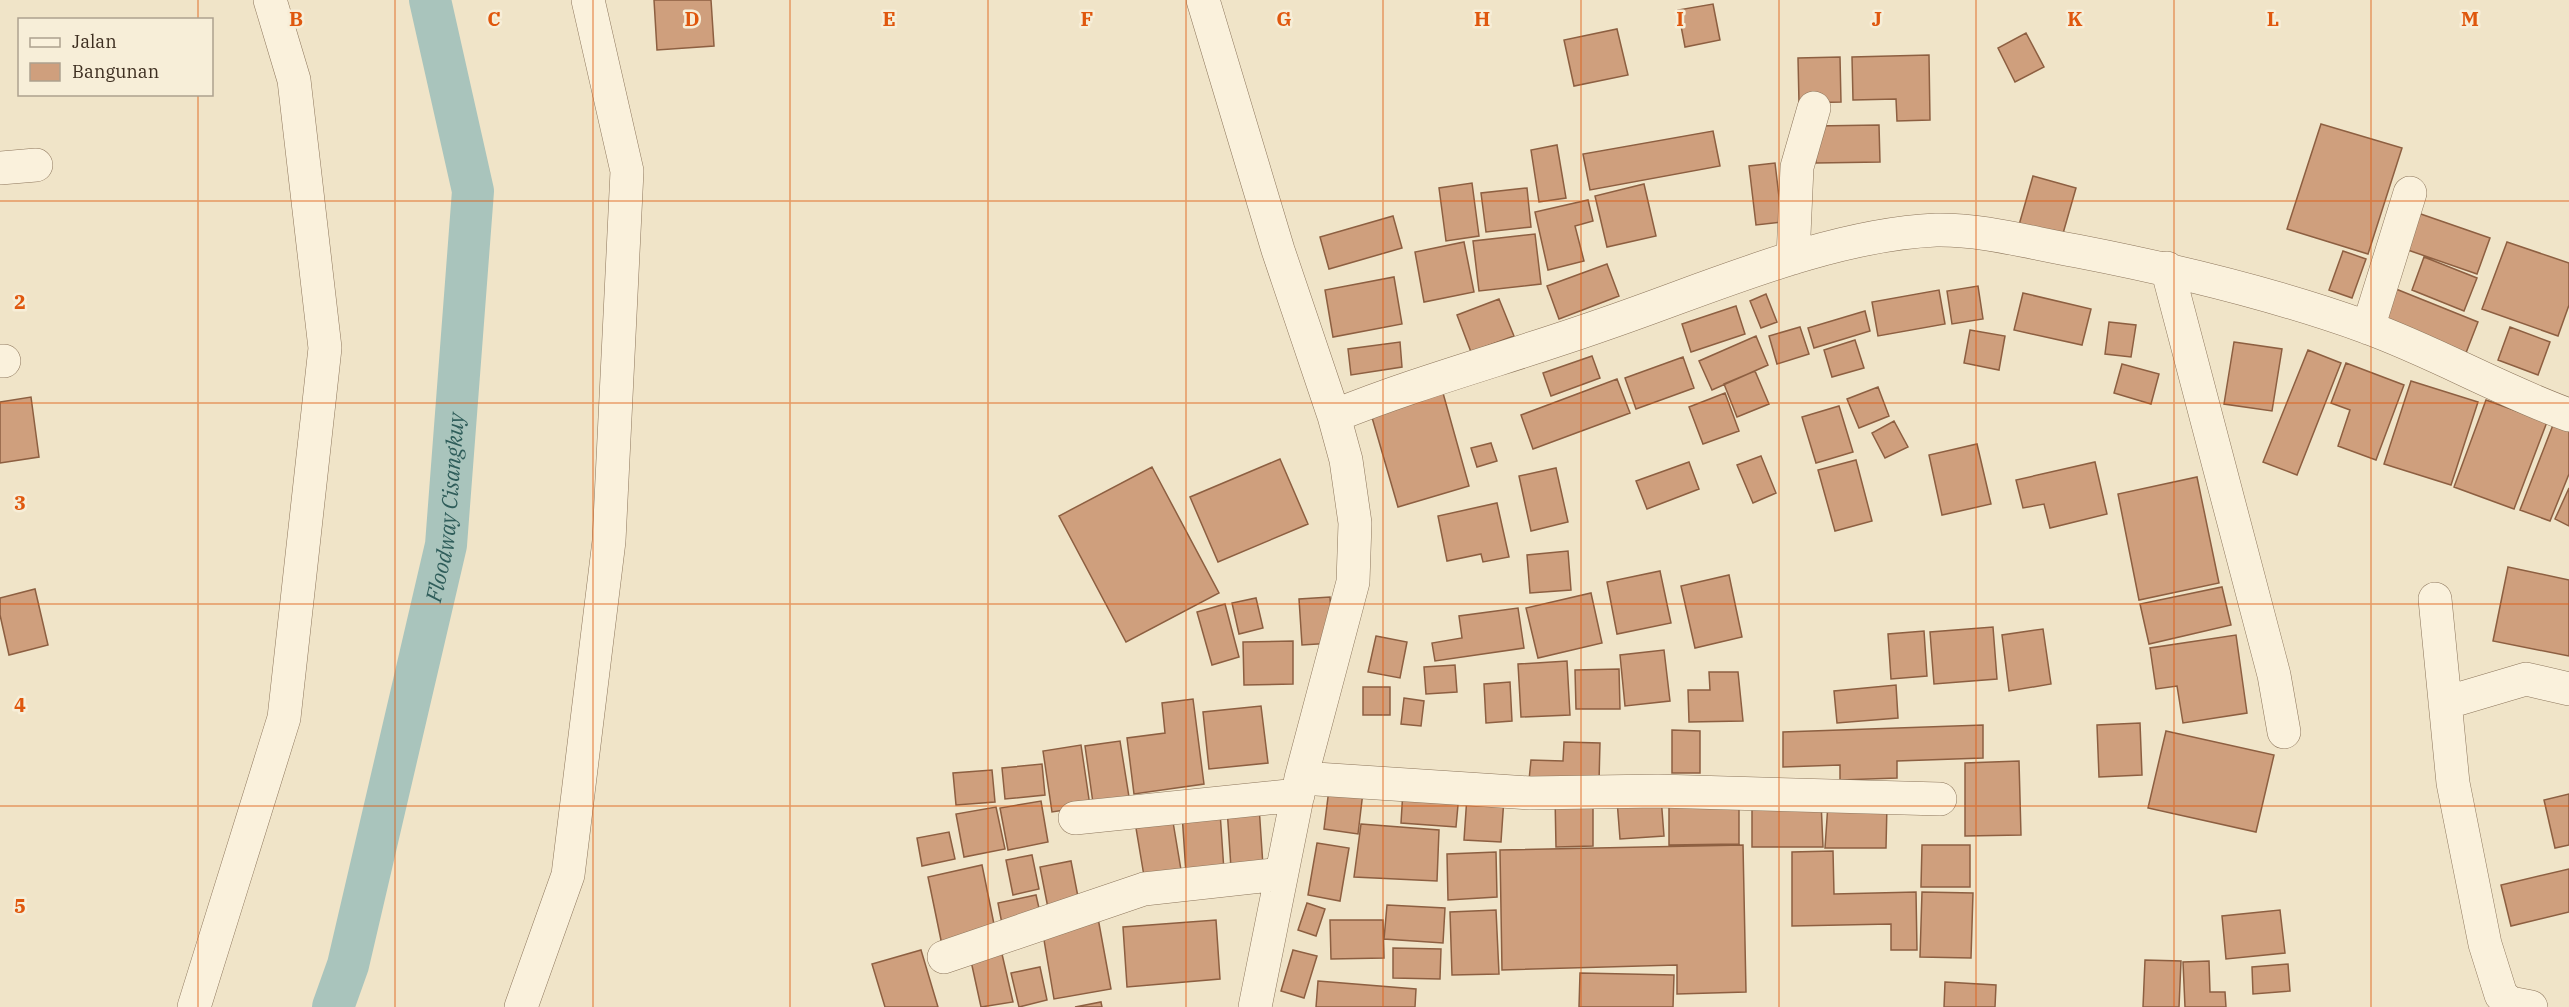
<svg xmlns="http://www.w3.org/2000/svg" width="2569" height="1007" font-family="'IBM Plex Serif',serif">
  <rect width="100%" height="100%" fill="#f0e4c8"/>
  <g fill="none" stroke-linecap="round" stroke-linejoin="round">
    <path stroke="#a9c4bc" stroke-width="42" id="s1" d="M333,1007L348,965L446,545L473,191L430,0"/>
  </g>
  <path fill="#cf9f7d" stroke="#8d5f41" stroke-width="1.5" d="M654,0H711L714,46L657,50Z
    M1713,4L1720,40L1685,47L1678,10Z
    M1617,29L1628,75L1574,86L1564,40Z
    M2026,33L2044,67L2015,82L1998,48Z
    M1929,55L1930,120L1897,121L1896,99L1853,100L1852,57Z
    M1840,57L1841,102L1799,103L1798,58Z
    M2321,124L2402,148L2368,254L2287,229Z
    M1879,125L1880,162L1816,163L1815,126Z
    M1713,131L1720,166L1590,190L1583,154Z
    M1557,145L1566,198L1539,202L1531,150Z
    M1775,163L1782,222L1756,225L1749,166Z
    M2033,176L2076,188L2062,237L2019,225Z
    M1472,183L1479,236L1446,241L1439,188Z
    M1644,184L1656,236L1607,247L1595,196Z
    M1527,188L1531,227L1486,232L1481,193Z
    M1588,200L1593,221L1575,226L1584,261L1548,270L1535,212Z
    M2415,212L2490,238L2477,274L2402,248Z
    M1393,216L1402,248L1329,269L1320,237Z
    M1535,234L1541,284L1479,291L1473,241Z
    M1464,242L1474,292L1424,302L1415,252Z
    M2507,242L2569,263V305L2558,336L2482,309Z
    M2343,251L2366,259L2352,298L2329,290Z
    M2424,257L2477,278L2464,311L2412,290Z
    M1607,264L1619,296L1559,319L1547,286Z
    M1394,277L1402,324L1333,337L1325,290Z
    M1978,286L1983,319L1952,324L1947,291Z
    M2391,287L2478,322L2464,358L2376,323Z
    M1939,290L1945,324L1878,336L1872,302Z
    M2023,293L2091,309L2082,345L2014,330Z
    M1766,294L1777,322L1761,328L1750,301Z
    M1499,299L1514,336L1471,352L1457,315Z
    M1736,306L1745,334L1691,352L1682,324Z
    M1865,311L1870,331L1814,348L1808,328Z
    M2109,322L2136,325L2131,357L2105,354Z
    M1800,327L1809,354L1777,364L1769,336Z
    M2510,327L2550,342L2538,375L2498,360Z
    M1970,330L2005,336L1999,370L1964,363Z
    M1756,336L1768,365L1712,390L1699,361Z
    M1855,340L1864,368L1832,377L1824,350Z
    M1400,342L1402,367L1351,375L1348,349Z
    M2234,342L2282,349L2272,411L2224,404Z
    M2308,350L2341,363L2297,475L2263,462Z
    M1592,356L1600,378L1551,396L1543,373Z
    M1683,357L1694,388L1636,409L1625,378Z
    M2346,363L2404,385L2376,460L2338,446L2350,410L2331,403Z
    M2122,364L2159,374L2151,404L2114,393Z
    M1755,371L1769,404L1737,417L1724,384Z
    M1617,379L1630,413L1533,449L1521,415Z
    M2411,381L2478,402L2451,485L2384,464Z
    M1878,387L1889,416L1859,428L1847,399Z
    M1443,393L1469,486L1398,507L1371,414Z
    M1725,393L1739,431L1703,444L1689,407Z
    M31,397L39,457L0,463V402Z
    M2486,400L2547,422L2514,509L2454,487Z
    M1839,406L1853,452L1816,463L1802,417Z
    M1894,421L1908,447L1885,458L1872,433Z
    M2553,425L2569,431V474L2550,521L2520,510Z
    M1491,443L1497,461L1477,467L1471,448Z
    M1977,444L1991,504L1942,515L1929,455Z
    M1761,456L1776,493L1753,503L1737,465Z
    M1280,459L1308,524L1218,562L1190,497Z
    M1856,460L1872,521L1835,531L1818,470Z
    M1689,462L1699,489L1647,509L1636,481Z
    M2095,462L2107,514L2050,528L2044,504L2023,508L2016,480Z
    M1152,467L1219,593L1126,642L1059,516Z
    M1556,468L1568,522L1531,531L1519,476Z
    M2197,477L2219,583L2139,600L2118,494Z
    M2569,488V526L2555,519Z
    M1497,503L1509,557L1483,562L1481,554L1447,561L1438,516Z
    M1568,551L1571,590L1530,593L1527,555Z
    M2508,567L2569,580V656L2493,641Z
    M1660,571L1671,623L1617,634L1607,582Z
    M1729,575L1742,637L1695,648L1681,586Z
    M2222,587L2231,625L2149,644L2140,604Z
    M35,589L48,645L9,655L0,615V598Z
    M1591,593L1602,643L1538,658L1526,608Z
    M1330,597L1333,643L1302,645L1299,599Z
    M1256,598L1263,628L1239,634L1232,603Z
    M1225,604L1239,657L1212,665L1197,612Z
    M1518,608L1524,648L1435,661L1432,643L1462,638L1459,616Z
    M1993,627L1997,679L1934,684L1930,632Z
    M2043,629L2051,684L2009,691L2002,635Z
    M1924,631L1927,676L1891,679L1888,634Z
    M2236,635L2247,713L2183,723L2177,686L2156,689L2150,648Z
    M1376,636L1407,642L1400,678L1368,672Z
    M1293,641V684L1244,685L1243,642Z
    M1664,650L1670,701L1625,706L1620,655Z
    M1567,661L1570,715L1521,717L1518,664Z
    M1455,665L1457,692L1426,694L1424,667Z
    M1619,669L1620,709H1576L1575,670Z
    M1709,672H1738L1743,721L1689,722L1688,690H1710Z
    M1510,682L1512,721L1486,723L1484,684Z
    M1896,685L1898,718L1837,723L1834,691Z
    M1363,687H1390V715H1363Z
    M1404,698L1424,701L1421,726L1401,724Z
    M1193,699L1204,784L1134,794L1127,738L1165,733L1162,703Z
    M1261,706L1268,763L1209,769L1203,712Z
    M2140,723L2142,775L2099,777L2097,725Z
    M1983,725V758L1897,761V778L1840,780V765L1783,767V732Z
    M1672,730L1700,731V773H1672Z
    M2166,731L2274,755L2256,832L2148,808Z
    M1120,741L1129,797L1093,803L1085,746Z
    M1564,742L1600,743L1599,782L1529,780L1531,760L1563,761Z
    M1081,745L1090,806L1052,812L1043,751Z
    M2019,761L2021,835L1965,836V763Z
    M1042,764L1045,795L1005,799L1002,768Z
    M992,770L995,802L956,805L953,773Z
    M1329,789L1363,792L1358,834L1324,829Z
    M1403,790L1459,794L1456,827L1401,823Z
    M1739,794V844L1669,845V796Z
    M2569,794V845L2555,848L2544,800Z
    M1593,795V846L1556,847L1555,796Z
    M1467,796L1504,798L1501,842L1464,840Z
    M1661,797L1664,836L1620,839L1617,800Z
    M1041,801L1048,842L1008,850L1000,808Z
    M1752,801H1821L1823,847H1752Z
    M1828,804H1887L1886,848H1825Z
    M1259,806L1263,866L1231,868L1227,808Z
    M996,807L1005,849L964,857L956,814Z
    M1220,812L1224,871L1186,873L1182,814Z
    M1173,822L1182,876L1145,882L1136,828Z
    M1361,824L1439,830L1437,881L1354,877Z
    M949,832L955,859L922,866L917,838Z
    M1317,843L1349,848L1340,901L1308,895Z
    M1743,845L1746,992L1677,994V965L1502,970L1500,850Z
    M1922,845H1970V887H1921Z
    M1833,851L1834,894L1916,892L1917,950H1891V924L1792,926V852Z
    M1496,852L1497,897L1448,900L1447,854Z
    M1032,855L1039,889L1013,895L1006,860Z
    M1071,861L1079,902L1048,908L1040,867Z
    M982,865L996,934L942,945L928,877Z
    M2569,869V912L2511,926L2501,885Z
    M1922,892L1973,893L1971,958L1920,957Z
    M1036,895L1041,917L1002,924L998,903Z
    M1307,903L1325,909L1316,936L1298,930Z
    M1387,905L1445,908L1443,943L1384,939Z
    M1496,910L1499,974L1452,975L1450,912Z
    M2280,910L2285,953L2226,959L2222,916Z
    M1098,918L1111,989L1054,999L1042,928Z
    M1216,920L1220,979L1127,987L1123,927Z
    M1330,920H1383L1384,958L1331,959Z
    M1393,948L1441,949L1440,979L1393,978Z
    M921,950L938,1007H885L872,964Z
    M1293,950L1317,956L1304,998L1281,991Z
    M1002,954L1013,1002L981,1007L971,961Z
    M2145,960L2181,961L2179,1007H2143Z
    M2209,961L2210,992H2225L2226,1007H2185L2183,962Z
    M2288,964L2290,991L2253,994L2252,967Z
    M1040,967L1047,1000L1019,1007L1011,973Z
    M1580,973L1674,975L1673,1007H1579Z
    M1318,981L1416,989L1415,1007H1316Z
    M1945,982L1996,985L1995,1007H1944Z
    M1101,1002L1102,1007H1075Z"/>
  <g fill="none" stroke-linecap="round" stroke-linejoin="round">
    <g stroke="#8d765c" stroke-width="34">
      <path id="minor" d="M1203,0L1278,250L1334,416L1346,460L1355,523L1353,582L1301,778L1255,1007
        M0,168L36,165
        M1793,258L1797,167L1814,108
        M2167,268L2274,675L2284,732
        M2368,328L2410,193
        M0,361H4
        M1334,416C1420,381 1511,357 1599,326C1703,291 1825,235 1936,230C1982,229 2031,243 2077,251C2175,270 2272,293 2366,327C2435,352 2500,390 2569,415
        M2435,599L2453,783L2485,944L2501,995L2510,1003L2531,1007
        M2445,703L2526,679L2569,689
        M1301,778L1530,793L1658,791L1940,799
        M1075,818L1298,795
        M944,957L1144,889L1281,874
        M194,1007L284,718L325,348L294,80L270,0
        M521,1007L568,875L609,541L627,171L588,0"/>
    </g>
    <use href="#minor" stroke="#faf1dc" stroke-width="33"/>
  </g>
  <path fill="none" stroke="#df570d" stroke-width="1.5" stroke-opacity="0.55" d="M198,0V20M395,0V1007M593,0V1007M790,0V1007M988,0V1007M1186,0V1007M1383,0V1007M1581,0V1007M1779,0V1007M1976,0V1007M2174,0V1007M2371,0V1007M198,94V1007M0,201H2569M0,403H2569M0,604H2569M0,806H2569"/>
  <g text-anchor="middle" stroke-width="5" stroke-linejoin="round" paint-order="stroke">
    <g font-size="22" font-style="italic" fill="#2f5d5a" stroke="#f7eed8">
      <text dy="8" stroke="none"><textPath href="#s1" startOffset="513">Floodway Cisangkuy</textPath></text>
    </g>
  </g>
  <g font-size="20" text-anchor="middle" font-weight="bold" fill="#df570d" stroke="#f7eed8" stroke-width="5" stroke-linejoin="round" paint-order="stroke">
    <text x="296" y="26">B</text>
    <text x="494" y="26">C</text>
    <text x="692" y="26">D</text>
    <text x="889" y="26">E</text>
    <text x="1087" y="26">F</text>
    <text x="1284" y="26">G</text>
    <text x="1482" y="26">H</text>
    <text x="1680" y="26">I</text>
    <text x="1877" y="26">J</text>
    <text x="2075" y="26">K</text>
    <text x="2273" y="26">L</text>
    <text x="2470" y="26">M</text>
    <text x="20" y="309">2</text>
    <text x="20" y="510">3</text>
    <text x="20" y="712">4</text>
    <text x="20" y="913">5</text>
  </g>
  <rect x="18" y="18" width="195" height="78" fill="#f7eed8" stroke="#ada18e" stroke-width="1.5"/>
  <rect x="30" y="38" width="30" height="9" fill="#faf1dc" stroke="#ada18e" stroke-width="1.5"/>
  <text x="72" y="48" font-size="18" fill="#3d2e20">Jalan</text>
  <rect x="30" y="63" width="30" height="18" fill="#cf9f7d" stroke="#ada18e" stroke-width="1.5"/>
  <text x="72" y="78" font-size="18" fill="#3d2e20">Bangunan</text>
</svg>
